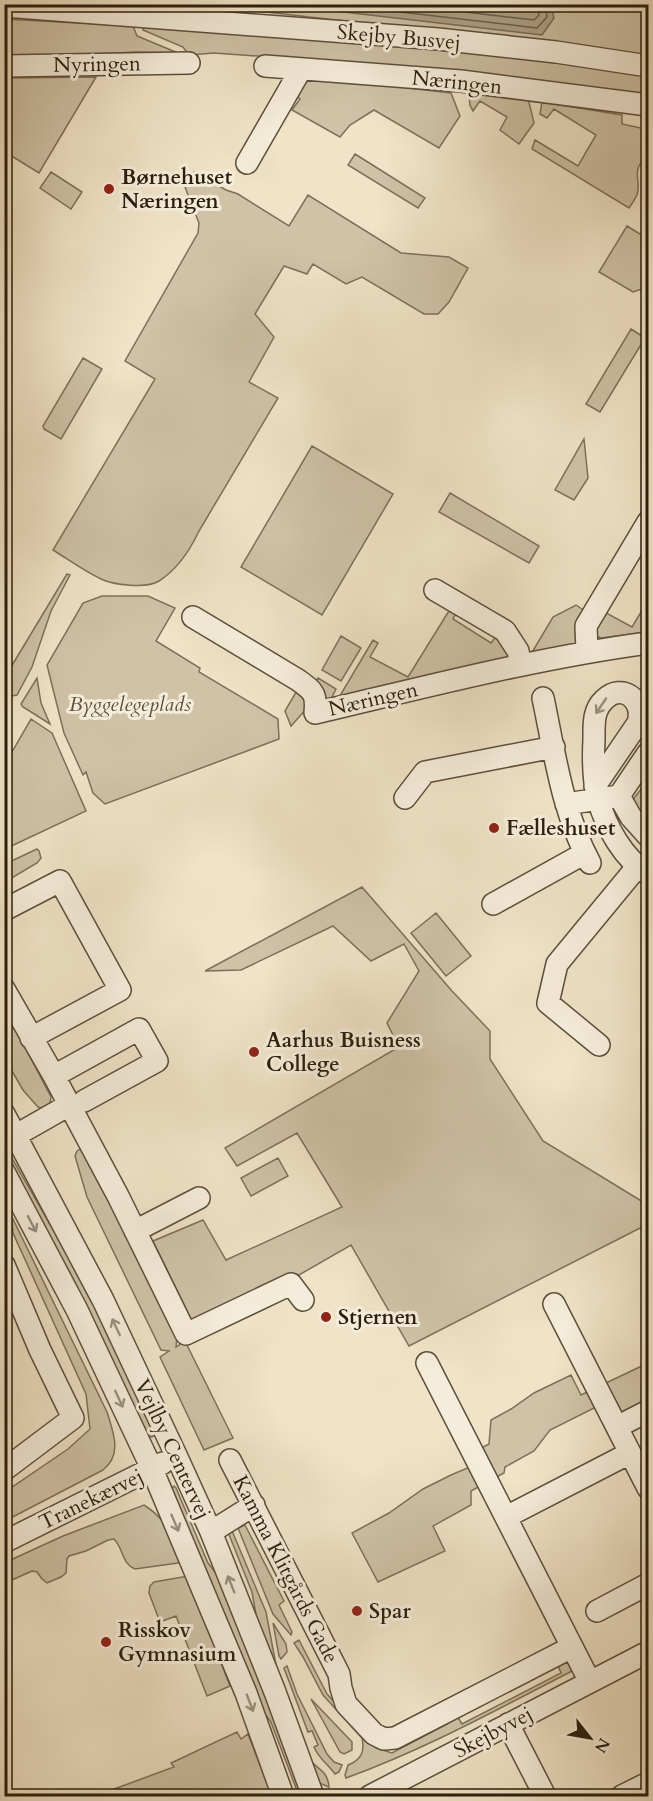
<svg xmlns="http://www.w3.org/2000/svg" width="653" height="1801" font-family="Cardo,serif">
  <rect width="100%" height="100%" fill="#f0e3c7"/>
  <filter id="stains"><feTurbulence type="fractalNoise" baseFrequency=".00333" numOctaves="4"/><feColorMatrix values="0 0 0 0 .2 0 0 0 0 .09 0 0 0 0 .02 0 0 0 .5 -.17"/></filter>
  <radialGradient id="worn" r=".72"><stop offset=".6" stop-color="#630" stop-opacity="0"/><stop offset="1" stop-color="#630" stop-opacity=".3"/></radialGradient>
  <path fill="#cfc2a7" stroke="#7d705a" stroke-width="1.5" d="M147,5H648V56L257,11L147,6Z
    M4,19L133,26L137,36L178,53L137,52L5,58Z
    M143,27C312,35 482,47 648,76V97L340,62L214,53L189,55L183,47L143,30Z
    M304,76L451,93L460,116L439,148L374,110L350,125L340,137L292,110L300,99L293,94Z
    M96,77L39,173L5,152V78Z
    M468,88L527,94L534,123L519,144L500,130L507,117L480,101L473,111L470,105Z
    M542,102L622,115V124L645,129L648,139V155C629,172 642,178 637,195C635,199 632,204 629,208L532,149L535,140L578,166L596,135L554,109L547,118L540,114Z
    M355,154L425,198L418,208L348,165Z
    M51,172L82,192L71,209L40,188Z
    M194,172L226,190L238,194L289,226L308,195L401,253L449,257L468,268L449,302L438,314H424L362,277L346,284L313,264L307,274L284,266L255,314L274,337L249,382L278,398L199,531C190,550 178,569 159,581C146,589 114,585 101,579C84,571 69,560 53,550L155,379L125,361L198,233L199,223L185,187Z
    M627,226L648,239V287L633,292L599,272Z
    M631,329L645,338L600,412L586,404Z
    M83,358L102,369L61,439L44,429L43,426Z
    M584,439L588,478L574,500L555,490Z
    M312,446L393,494L322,615L241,567Z
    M450,493L539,546L529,563L439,512Z
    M67,574L70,575L51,611L32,667L17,695L12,696L5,692V677Z
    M102,596H148L175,608L156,641L200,668L199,672L278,719L279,739L105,804L93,793L86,772L83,775L64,733L47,665L83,603Z
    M647,602L648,603V632L601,638L594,635L601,610L632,627Z
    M576,605L585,611L581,645L531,654L553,617Z
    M452,606L458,609L453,619L491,643L498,634L507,640L509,658L338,699L373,640L378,643L370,657L408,677Z
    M341,636L361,648L341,681L322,670Z
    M37,678L41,703L50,724L23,707L21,704Z
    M318,678L336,689L329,703L314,685Z
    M299,687L309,706L291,726L285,711Z
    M31,719L52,733L86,811L5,849V764Z
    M648,780V832L628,806Z
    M37,849L39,851L41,858L37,863L5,882V864Z
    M362,887L452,991L490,1031V1059L543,1141L648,1205V1224L409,1346L351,1245L292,1279L193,1323L153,1241L203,1220L226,1260L342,1207L297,1133L237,1166L225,1148L399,1047L387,1023L419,971L404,944L371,961L333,926L241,970L205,971Z
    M436,913L471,956L446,976L411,933Z
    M4,1007L51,1097L50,1103L45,1109L38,1107L23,1090L5,1059Z
    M80,1149L84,1151L177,1336L176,1347L185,1341L233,1438L204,1450L160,1357L169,1351L161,1350L87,1197L75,1156L77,1151Z
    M9,1153L51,1226L68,1247L156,1433L152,1437L147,1435L86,1311L6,1157V1154Z
    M278,1158L288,1176L251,1196L241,1178Z
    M12,1217L107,1412C113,1432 123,1454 103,1470L5,1521V1492L68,1449L90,1429L86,1394L13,1233Z
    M648,1363V1401L625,1413L620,1412L612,1399L550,1430L534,1451L505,1467L504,1473L471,1491V1505L433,1526L445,1551L378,1582L352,1533L389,1513L423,1489L451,1475L470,1467L464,1457L489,1444L491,1420L511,1409L534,1393L571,1375L581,1395Z
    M174,1486L176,1488L208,1563L225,1585L304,1796H299L271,1722L259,1706L170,1490Z
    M144,1505C169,1521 170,1535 181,1561L178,1563L135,1569C121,1563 124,1549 114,1539L108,1540L86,1551L69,1556L67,1559L66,1573L61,1577L47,1583L42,1579L37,1572L32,1571L5,1583L4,1563L63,1536Z
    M245,1525L284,1601L279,1605L292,1632L291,1635L273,1614L238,1528Z
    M230,1526L266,1612L276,1665L287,1698L258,1626L252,1592L228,1532Z
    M188,1576L230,1686L207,1696L176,1616L160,1622L149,1593L150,1586L154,1582Z
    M273,1623L286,1644L287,1652L281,1659L279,1656Z
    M299,1640L327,1694L376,1748L392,1753L449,1723L451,1717L456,1714L462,1724L561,1673L557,1663L567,1662L572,1665L574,1670C498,1709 426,1749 346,1778L345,1775L348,1765C361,1760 365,1752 362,1738L323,1695L303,1657L294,1643Z
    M287,1666L297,1694L327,1754L334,1762L342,1765L339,1772L335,1774C327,1763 319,1759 314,1747L318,1745L312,1731L308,1732L284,1668Z
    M311,1699L352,1742V1750L344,1754L340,1752Z
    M237,1732L241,1739L248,1734L272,1796H95L174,1767L171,1763Z
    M309,1759C318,1770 328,1771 329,1787L319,1783Z"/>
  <path fill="#ada088" stroke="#796c57" stroke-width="1.5" d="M547,4L551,7L554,18L542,35L283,5Z"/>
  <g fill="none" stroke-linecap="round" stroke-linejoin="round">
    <path stroke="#6c5f4a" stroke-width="1.5" d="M332,4L537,28L547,17L545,4
      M396,4L534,20L539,15L537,4"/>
    <g stroke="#5c4f3c" stroke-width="24">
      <path id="minor" d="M4,6L438,39L556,52L648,66
        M4,66L189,63
        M265,66L461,81L648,105
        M247,163L301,69
        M435,590L505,631L518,651L521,665
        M193,617L298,680C313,691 317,693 315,713C426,687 536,658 648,643
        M587,651L586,626L648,522
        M543,698C555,755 562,811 590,863
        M595,786L638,723C645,700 622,682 604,700C593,710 594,725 594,739C593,758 593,780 598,799C606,827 623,858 648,874
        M619,796L631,817L648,836
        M405,798L425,772L554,747
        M566,804L619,796L648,753
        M493,904L585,853
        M4,910L60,881L120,990L31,1038
        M4,989L54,1076L118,1196L186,1334L291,1284L303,1300
        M599,1045L548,1003L557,964L637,867
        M54,1076L139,1029L157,1061L84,1101
        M4,1114L103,1300L176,1455L211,1532L275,1692L313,1796
        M4,1142L69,1105
        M4,1172L77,1310L152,1469L246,1693L283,1796
        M135,1231L199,1198
        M4,1265L40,1350L73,1418L4,1470
        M554,1304L648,1488
        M427,1363L590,1682
        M617,1427L648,1411
        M230,1460L339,1674L341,1688L346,1704L374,1734L384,1739L395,1738L572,1647
        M506,1517L630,1453
        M211,1532L254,1505
        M4,1542L163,1463
        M597,1611L648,1584
        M508,1724L545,1796
        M370,1796L648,1652
        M622,1796L648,1783"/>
    </g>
    <use href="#minor" stroke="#f5eddb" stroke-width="21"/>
  </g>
  <defs><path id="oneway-shaft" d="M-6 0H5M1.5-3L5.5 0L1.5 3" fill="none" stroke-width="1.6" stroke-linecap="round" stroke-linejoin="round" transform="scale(1.5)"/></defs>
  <g stroke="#9a907e">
    <use href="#oneway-shaft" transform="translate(601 706) rotate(124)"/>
    <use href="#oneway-shaft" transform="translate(32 1224) rotate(62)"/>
    <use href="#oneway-shaft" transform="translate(116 1327) rotate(-115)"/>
    <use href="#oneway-shaft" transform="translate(119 1399) rotate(65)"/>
    <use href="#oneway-shaft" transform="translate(175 1523) rotate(67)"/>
    <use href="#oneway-shaft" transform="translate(231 1584) rotate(-112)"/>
    <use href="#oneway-shaft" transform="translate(250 1703) rotate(69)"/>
  </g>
  <g fill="#8f2418" stroke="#f5eddb" stroke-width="2">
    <circle cx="109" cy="189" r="6"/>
    <circle cx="494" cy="828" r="6"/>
    <circle cx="254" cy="1052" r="6"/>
    <circle cx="326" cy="1317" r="6"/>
    <circle cx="357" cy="1611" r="6"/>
    <circle cx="106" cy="1642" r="6"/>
  </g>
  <g text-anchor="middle" stroke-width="6" stroke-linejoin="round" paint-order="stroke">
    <g font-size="21" fill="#2b1e0d" stroke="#f5eddb">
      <text transform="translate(399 37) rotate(5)" y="7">Skejby Busvej</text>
      <text transform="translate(97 64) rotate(-1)" y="7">Nyringen</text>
      <text transform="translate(457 82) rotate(6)" y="7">Næringen</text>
      <text transform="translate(373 699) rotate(-13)" y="7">Næringen</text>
      <text transform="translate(173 1449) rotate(65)" y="7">Vejlby Centervej</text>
      <text transform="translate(91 1499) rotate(-26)" y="7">Tranekærvej</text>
      <text transform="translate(286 1569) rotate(63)" y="7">Kamma Klitgårds Gade</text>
      <text transform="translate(493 1732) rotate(-28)" y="7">Skejbyvej</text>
    </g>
    <g font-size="21" font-weight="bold" fill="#2b1e0d" stroke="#f5eddb" text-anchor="start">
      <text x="121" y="184">Børnehuset<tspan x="121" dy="24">Næringen</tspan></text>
      <text x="506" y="835">Fælleshuset</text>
      <text x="266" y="1047">Aarhus Buisness<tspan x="266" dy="24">College</tspan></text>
      <text x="338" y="1324">Stjernen</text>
      <text x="369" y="1618">Spar</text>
      <text x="118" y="1637">Risskov<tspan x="118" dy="24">Gymnasium</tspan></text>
    </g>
    <g font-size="21" font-style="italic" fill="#5c4f3b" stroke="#f5eddb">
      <text x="130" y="711">Byggelegeplads</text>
    </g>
  </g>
  <rect width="653" height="1801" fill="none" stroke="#f0e3c7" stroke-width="24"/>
  <rect x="6" y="6" width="641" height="1789" fill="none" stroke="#2b1e0d" stroke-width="3"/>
  <rect x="12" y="12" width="629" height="1777" fill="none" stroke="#2b1e0d" stroke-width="1.5"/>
  <g transform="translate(590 1738) rotate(121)" stroke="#f5eddb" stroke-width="4.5" paint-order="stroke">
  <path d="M0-4.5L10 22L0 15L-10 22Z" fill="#2b1e0d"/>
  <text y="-9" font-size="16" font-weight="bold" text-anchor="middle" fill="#2b1e0d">N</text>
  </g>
  <rect width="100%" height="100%" filter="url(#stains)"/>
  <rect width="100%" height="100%" fill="url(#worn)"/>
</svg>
